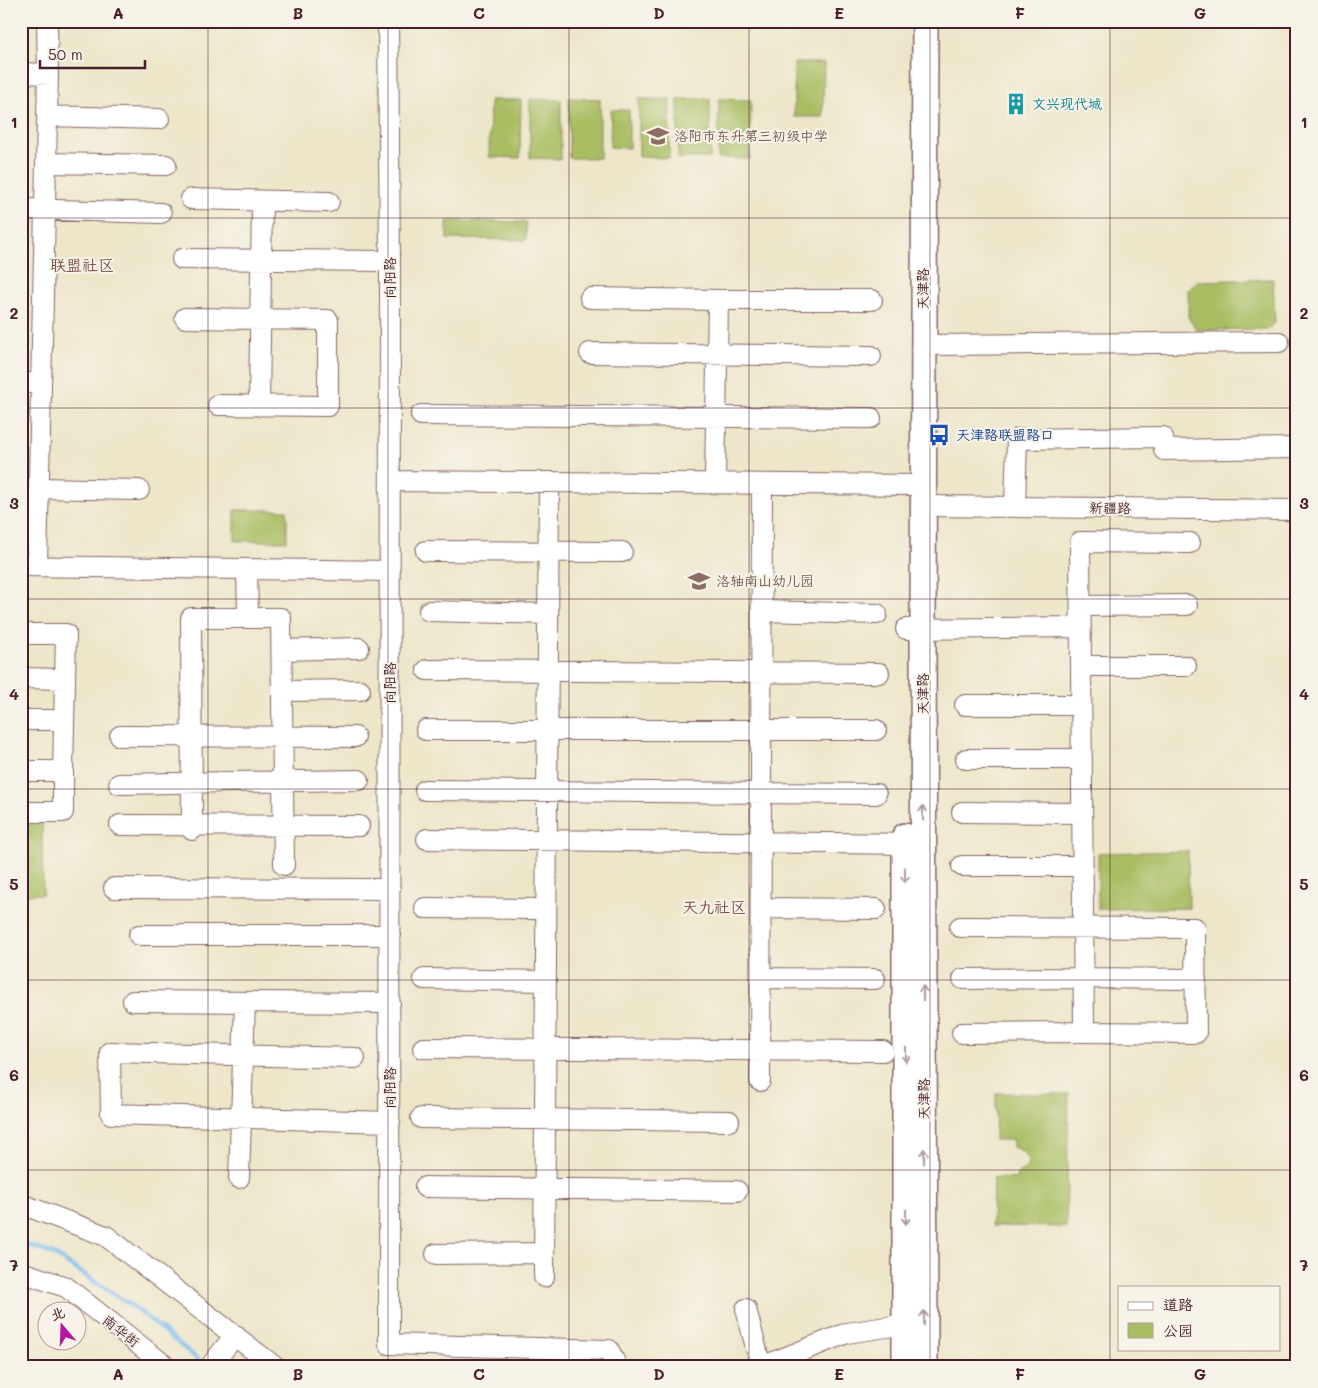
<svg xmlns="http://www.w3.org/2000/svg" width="1318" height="1388" font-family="Mali,'LXGW WenKai TC',sans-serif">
  <rect width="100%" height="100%" fill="#f7f3e8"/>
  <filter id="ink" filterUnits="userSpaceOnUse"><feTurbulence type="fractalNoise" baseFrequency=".02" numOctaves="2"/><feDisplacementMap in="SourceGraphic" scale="10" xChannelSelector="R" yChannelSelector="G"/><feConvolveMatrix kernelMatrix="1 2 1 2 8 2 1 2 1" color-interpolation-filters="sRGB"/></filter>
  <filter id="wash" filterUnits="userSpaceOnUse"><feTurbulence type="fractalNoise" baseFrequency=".0096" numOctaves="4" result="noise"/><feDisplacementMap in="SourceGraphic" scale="20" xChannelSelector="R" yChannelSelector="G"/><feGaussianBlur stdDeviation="1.12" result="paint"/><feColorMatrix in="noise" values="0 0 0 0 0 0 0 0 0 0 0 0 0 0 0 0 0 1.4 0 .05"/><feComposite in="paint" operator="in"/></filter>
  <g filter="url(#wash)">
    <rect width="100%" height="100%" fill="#ede6c9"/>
    <path fill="#a9be63" stroke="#7a6e47" d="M794,63H824L823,117H794Z
      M569,98L600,99V158H569Z
      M530,99L561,100V159L530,158Z
      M639,99H670L669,158L639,157Z
      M678,99H710V158H678Z
      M719,99L751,100L750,159L718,158Z
      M490,100H521L520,158L489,157Z
      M611,110H629V148L610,147Z
      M447,221L526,222V240L447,239Z
      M1273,279L1275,323L1268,329L1197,330L1189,319L1188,290L1198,281Z
      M235,510H287V541H235Z
      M21,821H42L43,894H21Z
      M1188,851L1189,908L1098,909V853Z
      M996,1093L1069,1094L1066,1227L992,1226L993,1178L1016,1179L1017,1174C1035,1167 1029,1152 1013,1147V1140H995Z"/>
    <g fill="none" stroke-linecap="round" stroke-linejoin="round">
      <path stroke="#7abcef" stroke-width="4.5" d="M21,1243L53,1254L138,1310L206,1366"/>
    </g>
  </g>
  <g filter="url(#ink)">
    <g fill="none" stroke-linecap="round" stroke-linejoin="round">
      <g stroke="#836562" stroke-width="22">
        <path id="minor" d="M388,21L390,261L389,1344L609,1350L617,1367
          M21,73L48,74
          M47,116L159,119
          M46,163L166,165
          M191,199L329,202
          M21,209L161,213
          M182,259L390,261
          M590,298L718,300L715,483
          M718,300H872
          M185,318L328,320V406L218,405
          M923,345L1279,342
          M590,353L871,356
          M21,383H41
          M259,406L262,201
          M421,415L871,418
          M390,481L923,485
          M39,488L139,490
          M923,506L1297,510
          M1015,507L1017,439L1163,437L1164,450L1297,448
          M426,551L622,552
          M21,566L390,571
          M37,566L48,74L47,21
          M247,569L248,618
          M1081,606L1187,605
          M429,611L548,614
          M762,611L877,614
          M906,629L1081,627
          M21,634H66L63,771H21
          M282,650L359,648
          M1081,666H1186
          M427,670L879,673
          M21,678L65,679
          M282,691L360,690
          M965,705H1081
          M21,720H63
          M426,730H876
          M120,736L355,737
          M966,759H1082
          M119,784L359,780
          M425,790L876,794
          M21,812H63V771
          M962,812L1082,813
          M120,825L359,826
          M192,830L191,618H281L284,865
          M427,839L918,844
          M962,866H1083
          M114,888L390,889
          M425,908L546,909
          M761,908L876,909
          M960,927L1195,928L1196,1033L1084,1032L962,1033
          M139,935H390
          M760,978L875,979
          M424,979L546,981
          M963,979L1084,978L1196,979
          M133,1001L390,1003
          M1084,1032L1080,542L1190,543
          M423,1048L883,1051
          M355,1058L110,1052L111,1114L390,1122
          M760,1081L762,484
          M421,1118L729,1121
          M239,1178L245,1002
          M425,1187L737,1191
          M21,1204L106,1236L275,1367
          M436,1254L544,1253
          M21,1272L66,1287L167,1367
          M544,1277L549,482
          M746,1309L761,1367
          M210,1367L235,1335
          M761,1367L847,1333L906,1324"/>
      </g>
      <g stroke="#836562" stroke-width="28">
        <path id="major" d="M905,1367V836
          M925,1367L923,629L925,21"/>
      </g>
      <use href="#minor" stroke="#fff" stroke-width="20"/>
      <use href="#major" stroke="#fff" stroke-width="25"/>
    </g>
    <defs><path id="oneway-shaft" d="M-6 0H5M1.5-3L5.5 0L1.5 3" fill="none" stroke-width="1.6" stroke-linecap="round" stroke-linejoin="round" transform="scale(1.25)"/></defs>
    <g stroke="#ae9aa0">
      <use href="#oneway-shaft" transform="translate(923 813) rotate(-90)"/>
      <use href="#oneway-shaft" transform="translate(905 875) rotate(90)"/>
      <use href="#oneway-shaft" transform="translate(923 993) rotate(-90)"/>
      <use href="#oneway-shaft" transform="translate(906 1055) rotate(90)"/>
      <use href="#oneway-shaft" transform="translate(924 1156) rotate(-90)"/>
      <use href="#oneway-shaft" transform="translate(906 1217) rotate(90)"/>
      <use href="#oneway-shaft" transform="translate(924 1318) rotate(-90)"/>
    </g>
  </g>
  <path fill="none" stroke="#4a1f2b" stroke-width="1" stroke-opacity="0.55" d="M208,21V1367M388,21V1367M569,21V1367M749,21V1367M930,21V1367M1110,21V1367M21,218H1297M21,408H1297M21,599H1297M21,789H1297M21,980H1297M21,1170H1297"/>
  <defs>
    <g id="building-bare" transform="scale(1.725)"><path d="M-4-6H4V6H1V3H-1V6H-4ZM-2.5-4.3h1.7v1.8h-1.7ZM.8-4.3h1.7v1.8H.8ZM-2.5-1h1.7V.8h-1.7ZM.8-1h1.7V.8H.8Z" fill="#0f9aa8" stroke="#f7f3e8" stroke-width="2.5" paint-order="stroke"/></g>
    <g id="school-bare" transform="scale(1.725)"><path d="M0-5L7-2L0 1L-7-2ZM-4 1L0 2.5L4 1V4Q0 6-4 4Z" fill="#8d6e63" stroke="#f7f3e8" stroke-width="2.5" paint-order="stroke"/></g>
    <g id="bus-bare" transform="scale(1.725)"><path d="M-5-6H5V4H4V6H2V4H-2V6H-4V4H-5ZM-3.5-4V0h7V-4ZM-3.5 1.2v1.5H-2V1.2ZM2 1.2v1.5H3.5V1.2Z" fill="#1a4fb4" stroke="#f7f3e8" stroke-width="2.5" paint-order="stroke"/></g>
  </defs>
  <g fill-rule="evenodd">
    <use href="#building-bare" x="1016" y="104"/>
    <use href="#school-bare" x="658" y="136"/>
    <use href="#bus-bare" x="939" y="435"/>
    <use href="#school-bare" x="699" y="581"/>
  </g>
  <g text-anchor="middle" stroke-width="4" stroke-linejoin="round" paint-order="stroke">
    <g font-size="14" fill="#0d838f" stroke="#f7f3e8" text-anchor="start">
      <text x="1032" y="109">文兴现代城</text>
    </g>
    <g font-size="14" fill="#785e54" stroke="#f7f3e8" text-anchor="start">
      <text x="674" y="141">洛阳市东升第三初级中学</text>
      <text x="716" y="586">洛轴南山幼儿园</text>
    </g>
    <g font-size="14" fill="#4a1f2b" stroke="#f7f3e8">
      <text transform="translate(390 278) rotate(-90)" y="5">向阳路</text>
      <text transform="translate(923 289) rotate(-90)" y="5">天津路</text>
      <text transform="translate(1110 508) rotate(1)" y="5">新疆路</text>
      <text transform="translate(390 683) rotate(-90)" y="5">向阳路</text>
      <text transform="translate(923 694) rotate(-90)" y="5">天津路</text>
      <text transform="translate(390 1088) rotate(-90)" y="5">向阳路</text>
      <text transform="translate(924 1099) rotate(-90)" y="5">天津路</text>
      <text transform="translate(121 1331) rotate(38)" y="5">南华街</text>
    </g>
    <g font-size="14" fill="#164399" stroke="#f7f3e8" text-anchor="start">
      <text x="956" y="440">天津路联盟路口</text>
    </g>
    <g font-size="16" fill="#7a4f49" stroke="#f7f3e8">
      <text x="82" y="271">联盟社区</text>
      <text x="714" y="913">天九社区</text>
    </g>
  </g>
  <rect width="1318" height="1388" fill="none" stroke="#f7f3e8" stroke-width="55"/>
  <rect x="1118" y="1286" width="162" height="65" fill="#f7f3e8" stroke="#b29e9c"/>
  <rect x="1128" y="1302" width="25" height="8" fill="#ffffff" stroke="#b29e9c"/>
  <text x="1163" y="1310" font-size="15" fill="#4a1f2b">道路</text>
  <rect x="1128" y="1323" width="25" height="15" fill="#a9be63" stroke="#b29e9c"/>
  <text x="1163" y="1336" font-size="15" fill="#4a1f2b">公园</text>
  <g transform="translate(62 1326) rotate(341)"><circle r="24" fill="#f7f3e8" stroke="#b29e9c"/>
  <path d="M0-4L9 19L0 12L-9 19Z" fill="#b5179e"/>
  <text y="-8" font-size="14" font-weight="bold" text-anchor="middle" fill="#4a1f2b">北</text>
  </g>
  <path d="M40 60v8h105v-8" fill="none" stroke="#4a1f2b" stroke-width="2.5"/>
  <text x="48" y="60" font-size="15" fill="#4a1f2b" stroke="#f7f3e8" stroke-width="4" paint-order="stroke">50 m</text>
  <rect x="28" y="28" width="1262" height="1332" fill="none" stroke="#4a1f2b" stroke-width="2"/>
  <g font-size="16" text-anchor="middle" font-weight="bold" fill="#4a1f2b">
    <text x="118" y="19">A</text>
    <text x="298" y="19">B</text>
    <text x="479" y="19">C</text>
    <text x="659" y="19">D</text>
    <text x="839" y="19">E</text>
    <text x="1020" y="19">F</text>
    <text x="1200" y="19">G</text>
    <text x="14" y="128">1</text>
    <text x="1304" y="128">1</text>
    <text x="14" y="319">2</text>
    <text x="1304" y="319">2</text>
    <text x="14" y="509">3</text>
    <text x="1304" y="509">3</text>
    <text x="14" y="700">4</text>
    <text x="1304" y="700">4</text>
    <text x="14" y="890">5</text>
    <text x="1304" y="890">5</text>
    <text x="14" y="1081">6</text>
    <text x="1304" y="1081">6</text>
    <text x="14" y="1271">7</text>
    <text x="1304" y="1271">7</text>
    <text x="118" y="1380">A</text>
    <text x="298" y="1380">B</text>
    <text x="479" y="1380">C</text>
    <text x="659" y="1380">D</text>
    <text x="839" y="1380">E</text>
    <text x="1020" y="1380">F</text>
    <text x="1200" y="1380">G</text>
  </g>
</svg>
